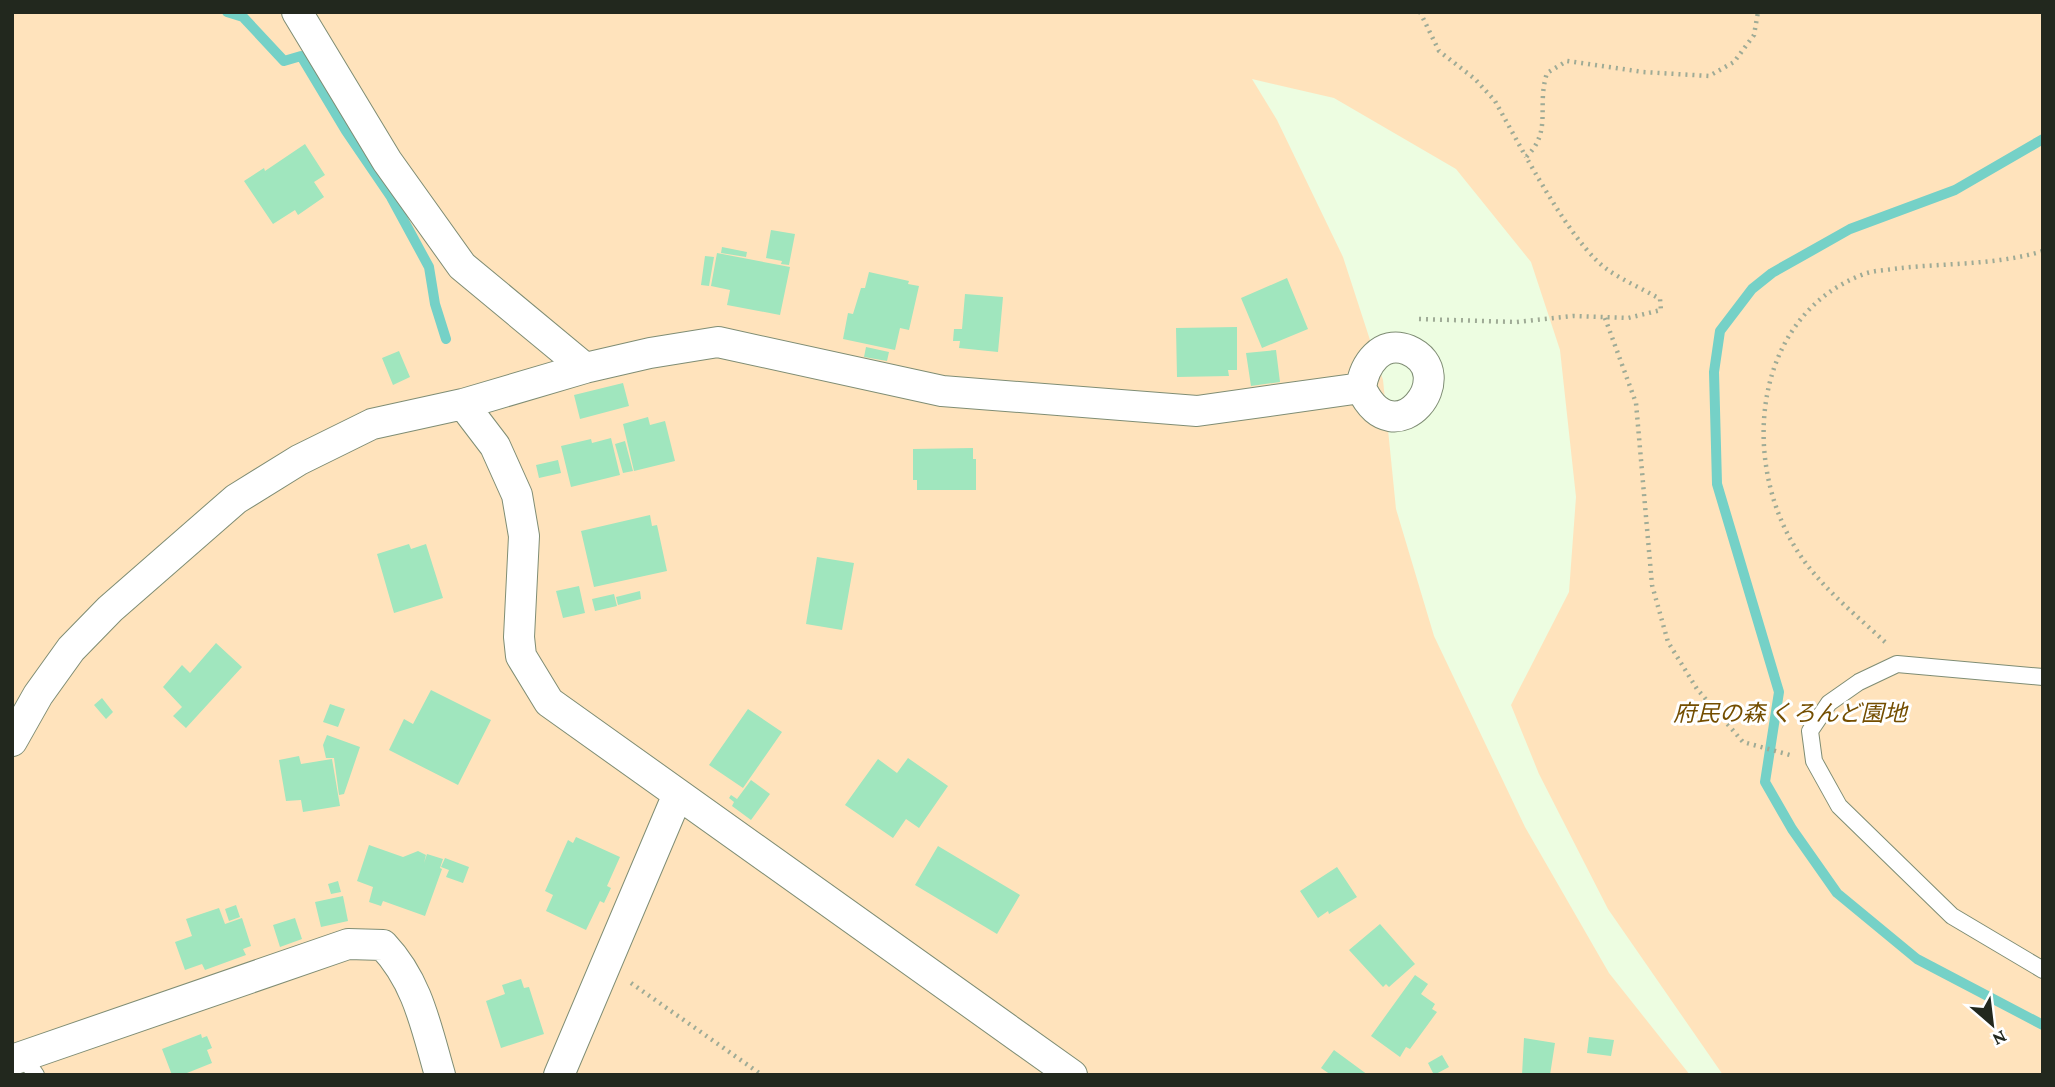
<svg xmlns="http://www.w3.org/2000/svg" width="2055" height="1087" font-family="'Crimson Pro','Noto Sans JP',serif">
  <rect width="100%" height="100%" fill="#edfde1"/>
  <path fill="#ffe3bc" d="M12,12H2043V1075H1723L1608,909L1539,774L1511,705L1569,592L1576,497L1560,350L1531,262L1456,169L1334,98L1252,79L1277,120L1343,257L1383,380L1396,509L1434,636L1525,827L1609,973L1690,1075H12Z"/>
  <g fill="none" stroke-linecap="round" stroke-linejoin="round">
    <path stroke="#75d1c7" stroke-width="10" d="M227,12L243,17L284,61L301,56L346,131L391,197L429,267L435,304L446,339
      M2043,139L1955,190L1850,229L1772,273L1752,289L1720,331L1714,372L1717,484L1779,692L1765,782L1792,829L1837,893L1917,959L2043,1025"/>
  </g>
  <path fill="#a0e6be" d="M305,144L325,175L314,182L324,197L298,215L295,210L273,224L244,181L264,168L265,171Z
    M771,230L795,234L789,265L781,264L782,261L766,258Z
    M722,247L747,252L746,257L721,253Z
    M717,253L790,267L780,315L727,305L730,290L711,286Z
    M705,256L714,257L709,286L701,285Z
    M869,272L909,281L908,284L919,286L909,330L900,328L895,350L843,339L848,313L853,314L861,288H865Z
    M1287,278L1308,329L1262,348L1241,298Z
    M965,294L1003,297L998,352L959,348L960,341H953L954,329H962Z
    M1237,327V370H1228L1229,376L1177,377L1176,328Z
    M866,347L889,352L887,361L864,357Z
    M1276,350L1280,382L1251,386L1246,353Z
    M399,351L410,377L393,385L382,358Z
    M623,383L629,406L580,419L574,395Z
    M648,417L650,425L665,421L675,461L634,471L623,424Z
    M611,438L620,475L571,487L561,446L591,439L592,443Z
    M625,441L633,471L623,473L615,444Z
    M973,448V459H976V490H917V480H913V449Z
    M558,460L561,473L539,478L536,465Z
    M650,515L652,526L657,525L667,571L594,587L581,531Z
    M409,544L411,549L426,544L443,598L394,613L377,554Z
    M817,557L854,563L842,630L806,624Z
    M579,586L585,613L563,618L556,591Z
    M640,591L641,599L618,605L616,597Z
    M614,594L617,606L595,611L592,599Z
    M216,643L242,667L186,728L173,716L182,707L163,687L182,665L190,673Z
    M431,690L491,720L458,785L389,750L404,719L413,724Z
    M102,698L113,712L106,719L94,705Z
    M330,704L345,709L338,727L323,722Z
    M748,709L782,732L743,788L709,765Z
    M327,735L360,747L344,794L339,795L334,758H338H326L323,745Z
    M299,756L301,764L332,759L340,806L303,812L301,800L286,801L279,760Z
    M908,758L948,786L919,828L906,819L893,838L845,805L878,759L897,773Z
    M751,780L770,794L751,820L732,806L734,802L729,798L731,795L737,799Z
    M576,837L620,857L607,886L611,888L604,903L600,901L586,930L546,911L553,895L545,891L568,840L573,843Z
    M369,845L403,857L418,851L426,855L424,863L427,854L443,859L440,868L442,869L425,916L383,901L381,906L369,902L373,887L357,881Z
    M938,846L1020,895L997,934L915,885Z
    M445,858L469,867L463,883L446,877L449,870L441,867Z
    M1337,867L1357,897L1329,914L1328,911L1318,918L1300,891Z
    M338,881L341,892L331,894L328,884Z
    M343,896L348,921L321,927L315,902Z
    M236,905L240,917L229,921L225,909Z
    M219,908L225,924L242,918L251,946L243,949L246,955L205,970L202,964L185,970L175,942L192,936L186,919Z
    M295,918L302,939L280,947L273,925Z
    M1380,924L1415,964L1389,987L1386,984L1383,987L1349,950Z
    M1415,975L1428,984L1421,994L1435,1004L1432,1009L1437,1012L1410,1049L1406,1047L1400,1057L1371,1036Z
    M521,979L524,988L529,987L544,1034L501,1048L486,1001L505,994L502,985Z
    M201,1034L202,1038L207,1036L212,1048L207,1050L212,1063L182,1075H172L162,1049Z
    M1589,1037L1614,1040L1611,1056L1587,1053Z
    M1524,1038L1555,1043L1550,1075H1522Z
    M1334,1050L1368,1075H1331L1321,1068Z
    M1442,1055L1449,1067L1434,1075L1428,1063Z"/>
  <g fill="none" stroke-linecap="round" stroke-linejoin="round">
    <g stroke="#7f8d74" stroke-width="18">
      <path id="service" d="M2043,677L1897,664L1859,682L1829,703L1810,731L1814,761L1839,806L1952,916L2043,970
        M23,1056L36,1075"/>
    </g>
    <g stroke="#7f8d74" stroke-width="32">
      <path id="minor" d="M585,368L650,353L718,342L942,391L1197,411L1361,388C1395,461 1463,373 1408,350C1381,339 1364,365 1361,388
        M463,404L495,446L517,495L524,536L519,637L521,656L549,702L1072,1075
        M12,741L38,695L71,649L110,609L236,499L299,460L372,424L463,404L585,368L462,266L387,161L297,12
        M12,1060L348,944L383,945C418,982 426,1027 440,1075
        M559,1075L678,794"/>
    </g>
    <path stroke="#9fab96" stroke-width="4.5" stroke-dasharray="2 5" stroke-linecap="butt" d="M1420,12L1439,51L1475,79L1495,101L1526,157
      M1605,318L1636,403L1652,585L1668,642L1697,689L1743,742L1790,755
      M1419,319L1516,322L1573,316L1628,318L1661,310L1660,299C1643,289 1624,281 1608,270C1579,250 1544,188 1526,157C1553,131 1536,107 1547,73L1567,61L1643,72L1709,76L1734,62L1754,35L1758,12
      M1885,642C1856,615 1822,588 1800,555C1739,465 1751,316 1864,274C1875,270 1889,270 1901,268C1948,263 1997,265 2043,251
      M631,983L762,1075"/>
    <use href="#service" stroke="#fff" stroke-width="16"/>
    <use href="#minor" stroke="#fff" stroke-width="30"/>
  </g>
  <g text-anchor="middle" stroke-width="6" stroke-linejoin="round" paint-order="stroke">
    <g font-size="23" font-style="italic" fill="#744e00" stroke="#fff">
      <text x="1790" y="721">府民の森 くろんど園地</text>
    </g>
  </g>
  <rect width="2055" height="1087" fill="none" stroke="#22281e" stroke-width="28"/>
  <g transform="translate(1992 1024) rotate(152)" stroke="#ffffff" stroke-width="5" paint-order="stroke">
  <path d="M0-5L12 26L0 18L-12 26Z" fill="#22281e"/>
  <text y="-10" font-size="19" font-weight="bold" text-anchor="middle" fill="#22281e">N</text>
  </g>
</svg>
